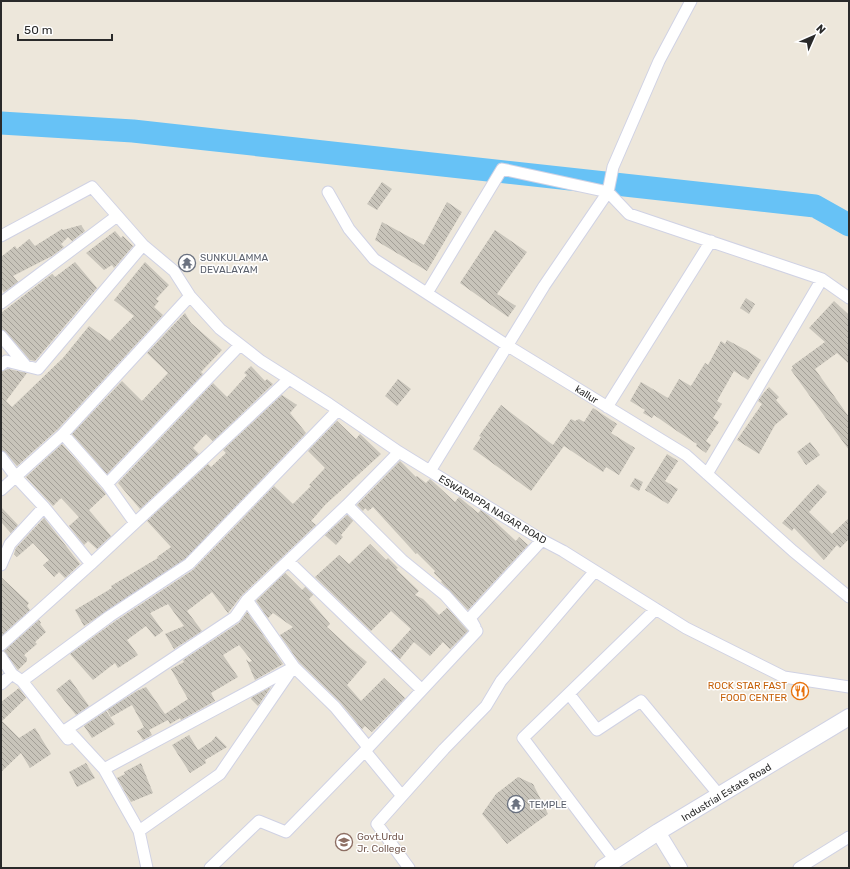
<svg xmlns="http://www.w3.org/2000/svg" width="850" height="869" font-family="Rubik,sans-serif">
  <defs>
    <pattern id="building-back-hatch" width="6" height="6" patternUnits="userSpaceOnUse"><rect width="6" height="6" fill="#c8c4ba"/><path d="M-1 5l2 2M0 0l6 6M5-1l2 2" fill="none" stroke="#a39f97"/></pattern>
  </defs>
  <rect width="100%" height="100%" fill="#ede7db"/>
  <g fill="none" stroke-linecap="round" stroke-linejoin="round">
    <path stroke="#67c2f6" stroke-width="23" d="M1,123L133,131L815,206L849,225"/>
  </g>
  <path fill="url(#building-back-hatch)" d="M382,182L392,189L377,210L367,204Z
    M447,202L462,212L427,271L375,240L382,222L424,245Z
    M81,225L85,231L72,241L68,237L61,244L64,247L52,256L13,276L18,282L4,292L1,288V257L15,246L17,249L29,239L35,246L62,229L63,230Z
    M495,230L527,252L497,294L516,306L508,317L460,283Z
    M115,231L121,238L123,236L133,246L114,268L112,265L104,270L86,253Z
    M75,262L97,288L35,361L30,360L6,332L1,329V313L52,274L55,277Z
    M145,262L169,285L156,299L159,301L154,307L163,315L58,429L17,466L6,453L1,450V372L8,369L27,373L6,401L12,407L63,358L89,326L110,341L134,316L114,300Z
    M746,298L755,304L749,314L740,308Z
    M834,301L849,315V364L837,353L815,369L849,417V450L791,370L793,368L792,366L825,342L809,328Z
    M185,313L191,323L222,350L201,372L203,374L107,474L72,434L122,381L142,401L168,373L147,353Z
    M727,340L746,350L761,360L748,380L734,371L717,401L722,404L713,418L719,422L706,441L711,445L706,453L696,446L697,444L680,433L654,415L652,418L643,413L645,410L630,401L641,382L668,398L679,379L691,386L705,363L708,365L721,341L725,344Z
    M251,366L265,381L267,379L273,384L213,441L206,434L193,448L199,454L140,509L118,483L213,383L227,397L247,375L244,373Z
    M398,379L411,389L397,406L385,396Z
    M769,387L779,397L776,400L788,414L775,425L759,454L737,440L762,404L758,401L762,395Z
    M282,395L297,405L290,413L306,433L185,559L84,626L75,610L112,588L111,586L158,558L157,557L171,547L147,521L208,464L211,467L226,453L223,450Z
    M501,405L553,445L571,419L575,421L579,419L584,422L593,408L617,424L611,433L635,448L619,475L606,467L603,472L564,446L531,491L473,449L481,437L479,436Z
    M337,421L356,439L360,434L381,454L326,504L311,521L316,525L242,595L228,613L212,592L187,611L202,631L174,649L165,634L184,626L168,604L150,613L163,631L155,637L146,626L127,640L138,655L118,668L115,663L93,680L70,654L114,622L193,570L274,486L293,504L311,486L309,485L325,468L308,451Z
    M810,442L820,455L806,465L797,452Z
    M62,444L106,494L89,510L111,536L97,549L88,541L84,545L69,526L79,517L61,498L53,506L26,477Z
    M667,454L678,461L665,481L678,489L668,504L645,490Z
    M400,461L416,477L417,476L426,483L430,479L455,502L459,497L478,513L481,510L488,515L516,541L519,537L528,545L468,610L441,582L442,581L434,573L435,571L417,553L416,554L373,507L368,511L365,508L363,511L357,505Z
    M635,478L643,482L639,491L630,486Z
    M818,484L827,492L809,512L832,534L849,518V539L840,548L837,545L824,560L794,528L792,531L782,523Z
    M1,507L18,525L11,533L1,522Z
    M347,515L353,521L341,535L343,537L336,545L325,535Z
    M44,518L80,564L65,578L59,572L54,577L43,565L49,560L33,543L17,557L14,554L16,548Z
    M370,544L386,560L388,558L398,568L396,569L419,591L415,595L423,599L439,615L447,608L468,631L450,649L443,642L430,656L414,642L400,659L391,651L411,629L391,611L371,631L315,577L339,555L349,564Z
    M285,573L302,590L305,587L313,595L309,599L330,624L327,627L349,647L367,662L347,685L361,701L384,678L405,698L372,732L365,726L362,729L340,702L299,662L280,635L293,627L273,613L268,618L256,601Z
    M1,577L29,603L27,606L30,610L1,636Z
    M247,612L283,664L255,680L246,659L249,662L252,661L239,645L223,655L238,677L211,693L215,701L181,720L180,718L170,724L168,720L149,730L152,735L143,740L137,731L144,727L132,705L111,717L107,710L137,691L146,687L165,714L188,699L171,669L184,662L183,660L239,623Z
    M39,620L41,623L40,624L46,632L35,642L37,644L24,655L27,658V661L18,670L4,651Z
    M70,679L89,706L76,715L56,690Z
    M271,687L258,706L251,699L252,697Z
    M19,688L26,698L2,721L19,738L35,728L51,754L30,768L21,753L1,772V702Z
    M106,711L115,724L92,738L84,726Z
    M189,735L198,750L212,741L216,736L227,747L205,760L206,763L190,773L172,745Z
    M86,763L95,778L77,787L69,772Z
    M141,763L153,793L131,802L117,778L125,774L124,772Z
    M518,777L533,784L548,814L507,844L482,814L496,794Z"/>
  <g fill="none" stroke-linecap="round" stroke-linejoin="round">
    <g stroke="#d0d2e4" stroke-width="13">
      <path id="minor" d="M328,192L349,229L374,259L508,346L686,455L793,551L849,597
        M1,236L92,187L143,245L38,369L6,361L1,365
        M143,245L174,271L190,296L220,329L261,361L329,404L399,452L542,540L563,551L686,628L784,677L849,687
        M427,293L502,169L608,192L629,214L822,279L849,298
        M1,303L117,216
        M1,336L26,366
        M607,407L711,241
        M63,434L107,484L135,523L289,379
        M1,457L16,477L44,507L91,564L135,523
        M430,471L544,286L608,192L613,167L659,61L691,1
        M707,474L822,279
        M107,484L240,345
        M1,490L63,434L190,296
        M347,505L402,560L445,595L477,631
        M288,561L422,690
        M1,565L10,544L44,507
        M247,600L294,667L335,707L368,747
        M475,627L470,618L542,540
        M1,645L91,564
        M1,657L12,674L22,681L68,739L67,729L235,617L247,600L347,505L399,452
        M22,681L110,616L189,564L338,410
        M1,684L12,674
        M569,694L597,730L641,701L720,796
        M67,729L104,769L294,667
        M104,769L139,831L147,868
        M402,796L365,751L477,631
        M139,831L220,774L292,669
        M615,860L523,738L656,609
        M210,868L259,821L286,832L365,751
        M409,868L377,824L444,749L486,706L501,681L595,571
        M799,868L849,837"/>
    </g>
    <g stroke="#d0d2e4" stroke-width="16">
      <path id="tertiary" d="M658,832L680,868"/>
    </g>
    <g stroke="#d0d2e4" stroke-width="18">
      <path id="secondary" d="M603,868L658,832L849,717"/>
    </g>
    <use href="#minor" stroke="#fff" stroke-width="11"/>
    <use href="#tertiary" stroke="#fff" stroke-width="14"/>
    <use href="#secondary" stroke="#fff" stroke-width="16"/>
  </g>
  <defs>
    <g id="temple-ring" transform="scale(0.9)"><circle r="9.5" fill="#fff" stroke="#6b7280" stroke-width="1.5"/><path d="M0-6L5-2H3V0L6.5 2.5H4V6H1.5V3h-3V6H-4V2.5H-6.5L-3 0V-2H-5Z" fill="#6b7280"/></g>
    <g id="restaurant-ring" transform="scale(0.9)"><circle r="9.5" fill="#fff" stroke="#e8710a" stroke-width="1.5"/><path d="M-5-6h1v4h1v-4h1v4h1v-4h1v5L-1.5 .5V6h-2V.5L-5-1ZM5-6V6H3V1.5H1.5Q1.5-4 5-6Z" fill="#e8710a"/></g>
    <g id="university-ring" transform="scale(0.9)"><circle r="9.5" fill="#fff" stroke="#8d6e63" stroke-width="1.5"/><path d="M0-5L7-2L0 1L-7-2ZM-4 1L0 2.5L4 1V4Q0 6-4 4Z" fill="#8d6e63"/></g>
  </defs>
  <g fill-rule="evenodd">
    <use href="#temple-ring" x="187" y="263"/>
    <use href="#restaurant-ring" x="800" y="691"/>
    <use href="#temple-ring" x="516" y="804"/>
    <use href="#university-ring" x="344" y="842"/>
  </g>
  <g text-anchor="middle" stroke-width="3" stroke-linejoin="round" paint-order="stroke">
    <g font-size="10" fill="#5b616d" stroke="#fff" text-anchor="start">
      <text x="200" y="261">SUNKULAMMA<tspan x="200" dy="12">DEVALAYAM</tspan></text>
      <text x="529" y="808">TEMPLE</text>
    </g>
    <g font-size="10" fill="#2a2a2a" stroke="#fff">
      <text transform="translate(587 394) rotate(32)" y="4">kallur</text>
      <text transform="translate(493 509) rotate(31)" y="4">ESWARAPPA NAGAR ROAD</text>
      <text transform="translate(726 792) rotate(-31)" y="4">Industrial Estate Road</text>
    </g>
    <g font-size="10" fill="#c56008" stroke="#fff" text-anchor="end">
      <text x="787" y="689">ROCK STAR FAST<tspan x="787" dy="12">FOOD CENTER</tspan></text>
    </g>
    <g font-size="10" fill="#785e54" stroke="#fff" text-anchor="start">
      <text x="357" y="840">Govt.Urdu<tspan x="357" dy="12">Jr. College</tspan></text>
    </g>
  </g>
  <rect width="850" height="869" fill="none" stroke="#2a2a2a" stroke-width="4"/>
  <g transform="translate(814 36) rotate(45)" stroke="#ffffff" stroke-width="3" paint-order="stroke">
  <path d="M0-3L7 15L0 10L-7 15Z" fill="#2a2a2a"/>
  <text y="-6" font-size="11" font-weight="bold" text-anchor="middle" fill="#2a2a2a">N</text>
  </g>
  <path d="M18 34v6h94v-6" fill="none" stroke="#2a2a2a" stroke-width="2"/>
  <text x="24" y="34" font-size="12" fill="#2a2a2a" stroke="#ffffff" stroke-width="3" paint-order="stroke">50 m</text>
</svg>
